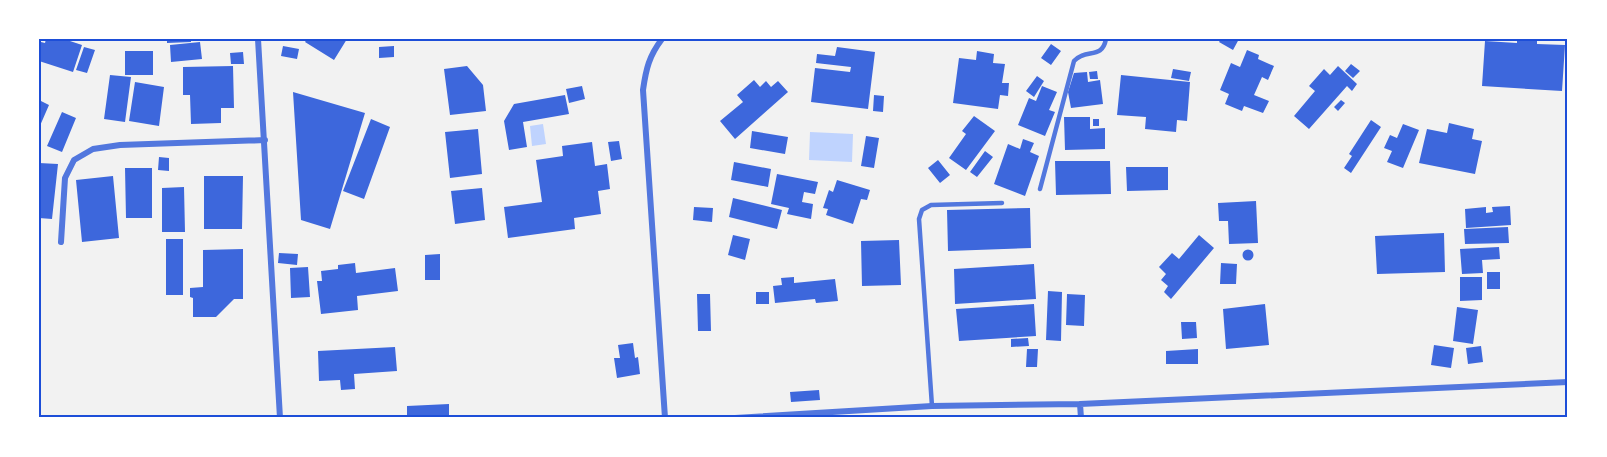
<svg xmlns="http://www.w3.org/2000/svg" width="1607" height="457" font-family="'Source Sans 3',sans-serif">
  <rect width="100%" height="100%" fill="#f2f2f2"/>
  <path fill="#bfd3fe" d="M543,124L546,144L532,146L530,126Z
    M810,132L853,134L852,162L809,160Z"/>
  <path fill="#3d67dc" d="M46,39H64L82,45L73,72L39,61V49L41,42L45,43Z
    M167,39H191V42L167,43Z
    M307,39H347L334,60L305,42Z
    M1221,39H1239L1233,50L1219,42Z
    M1517,39H1537V44L1565,45L1562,91L1482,86L1485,41L1517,43Z
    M200,42L202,59L171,62L170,45Z
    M1051,44L1061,51L1051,65L1041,58Z
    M283,46L299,49L297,59L281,56Z
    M394,46V57L379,58V47Z
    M84,47L95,50L87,73L76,70Z
    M837,47L875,52L868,109L811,102L815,68L850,72L851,67L816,63L817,54L835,56Z
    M1247,50L1259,55L1258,59L1274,66L1268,80L1262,77L1254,95L1269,101L1263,113L1244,106L1242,111L1225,104L1229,94L1220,90L1231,63L1240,67Z
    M125,51H153V75H125Z
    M977,51L994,54L993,63L1005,64L1002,83H1009L1008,96L1000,95L998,109L953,103L959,58L976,60Z
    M243,52L244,64H231L230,53Z
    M1351,64L1360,71L1353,78L1345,71Z
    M233,66L234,108H221V123L191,124L190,95H183V67Z
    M467,66L483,85L486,111L450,115L444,69Z
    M1338,66L1357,84L1352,91L1347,86L1309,129L1294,116L1315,91L1309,86L1324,69L1330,75Z
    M1173,69L1191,72L1189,81L1171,78Z
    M1097,71L1098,79H1090L1089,72Z
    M1087,72L1088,82L1100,80L1103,104L1071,108L1068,92L1074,73Z
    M110,75L131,77L125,122L104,119Z
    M1121,75L1190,82L1187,121L1177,120L1176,132L1145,129L1146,117L1117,115Z
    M1037,76L1044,81L1034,97L1026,91Z
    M754,80L760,87L766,81L771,87L778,81L788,92L735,139L720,121L743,102L737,95Z
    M135,82L164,87L159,126L129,121Z
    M582,86L585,99L569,103L566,89Z
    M1042,86L1057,92L1049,110L1055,112L1045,136L1018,125L1029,98L1036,101Z
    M293,92L365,113L330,229L301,220Z
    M565,95L569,114L523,122L527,147L509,150L504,121L514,104Z
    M874,95L884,96L883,112L873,111Z
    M39,100L49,105L39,128Z
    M1341,100L1345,103L1338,111L1334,107Z
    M62,112L76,118L62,152L47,146Z
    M974,116L995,131L966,170L949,158L966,134L962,131Z
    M1064,117H1090V129L1105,128V149L1065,150Z
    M371,119L390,127L364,199L343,191Z
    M1093,119H1099V126H1093Z
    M1371,120L1381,127L1351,173L1344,168L1352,156L1349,154Z
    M1449,123L1474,129L1472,139L1482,141L1475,174L1419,163L1427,129L1447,133Z
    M1403,124L1419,130L1403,168L1387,162L1392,151L1384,148L1390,135L1397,138Z
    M478,129L482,174L450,178L445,132Z
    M752,131L788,137L785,154L750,148Z
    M866,136L879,138L874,168L861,166Z
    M1023,139L1034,143L1030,152L1039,156L1025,196L994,184L1008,144L1020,149Z
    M619,141L622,159L611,161L608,142Z
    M592,142L595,166L607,164L610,189L598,191L601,214L574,218L575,229L508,238L504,207L542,202L536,160L563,156L562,146Z
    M985,151L993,157L977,177L970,172Z
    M159,157L169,158V171L158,170Z
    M938,160L950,175L940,183L928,168Z
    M1055,161H1110L1111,194L1056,195Z
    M734,162L771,169L768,187L731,180Z
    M39,163L58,164L52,219L39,218Z
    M1126,167H1168V190L1127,191Z
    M125,168H152V218H126Z
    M777,174L818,182L815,194L804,192L802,202L813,204L811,219L787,214L789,208L771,204Z
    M113,176L119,238L82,242L76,180Z
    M204,176H243L242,229H204Z
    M837,180L870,190L867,200L861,199L853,224L826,215L828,209L823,208L829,190L833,192Z
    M184,187L185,232H162V188Z
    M482,188L485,220L455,224L451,191Z
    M733,198L782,210L777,229L729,217Z
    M1256,201L1258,243L1229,244L1228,221H1219L1218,203Z
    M1510,206L1511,225L1466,228L1465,209L1486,207V213L1493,212L1492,207Z
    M694,207L713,208L712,222L693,220Z
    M1030,208L1031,248L948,251L947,210Z
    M1508,227L1509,243L1465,244L1464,229Z
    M1444,233L1445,272L1377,274L1375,236Z
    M733,235L750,239L745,260L728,255Z
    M1199,235L1214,248L1171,299L1164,292L1168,286L1161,280L1166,274L1159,267L1172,253L1179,259Z
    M166,239H183V295H166Z
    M899,240L901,285L862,286L861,241Z
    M1499,247L1500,259L1482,260L1483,273L1462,274L1460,249Z
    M243,249V299H234L216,317H193V298L190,297V288L203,287V250Z
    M1242.5 255a5.5 5.5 0 1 1 11 0a5.5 5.5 0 1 1-11 0Z
    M279,253L298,254L297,265L278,263Z
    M440,254V280H425V255Z
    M355,263L356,273L395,268L398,291L357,296L358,310L321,314L317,281H322L321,271L338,269V265Z
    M1221,263L1237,264L1236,284H1220Z
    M1034,264L1036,299L955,304L954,269Z
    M308,267L310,297L291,298L290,268Z
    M1487,272H1500V289H1487Z
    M794,277V283L835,279L838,301L816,303L815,299L775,303L773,286L782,285L781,278Z
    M1460,277H1482V300L1460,301Z
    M1048,291L1062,292L1061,341L1046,340Z
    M756,292H769V304H756Z
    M697,294H710L711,331H698Z
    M1067,294L1085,295L1084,326L1066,325Z
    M1034,304L1036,336L959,341L956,309Z
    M1265,304L1269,345L1226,349L1223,309Z
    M1457,307L1478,310L1473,344L1453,341Z
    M1181,322H1196L1197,338L1182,339Z
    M1028,338L1029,346L1011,347V339Z
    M633,343L635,358L638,357L640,374L617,378L614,358H620L618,345Z
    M1434,345L1454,348L1451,368L1431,365Z
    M1481,346L1483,362L1468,364L1466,348Z
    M395,347L397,371L354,374L355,389L341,390L340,380L319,381L318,351Z
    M1027,349H1038L1037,367H1026Z
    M1198,349V364H1166V351Z
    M819,390L820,400L791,402L790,392Z
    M449,404V418H407V406Z"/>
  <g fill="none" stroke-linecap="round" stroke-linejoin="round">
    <path stroke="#5277de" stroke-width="4.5" d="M1040,189L1074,61C1086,48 1102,60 1106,39
      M932,406L919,219L922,210L931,205L1002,203"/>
    <path stroke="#5277de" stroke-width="6" d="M258,39L280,418
      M662,39C649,56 646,69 643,90L665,418
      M61,242L65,178L74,160L93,149L120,145L265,140
      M1080,404L1081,418
      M735,418L932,406L1080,404L1568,382"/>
  </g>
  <rect width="1607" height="457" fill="none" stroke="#ffffff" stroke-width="81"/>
  <rect x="40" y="40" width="1526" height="376" fill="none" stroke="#1d4ed8" stroke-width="2"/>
</svg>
